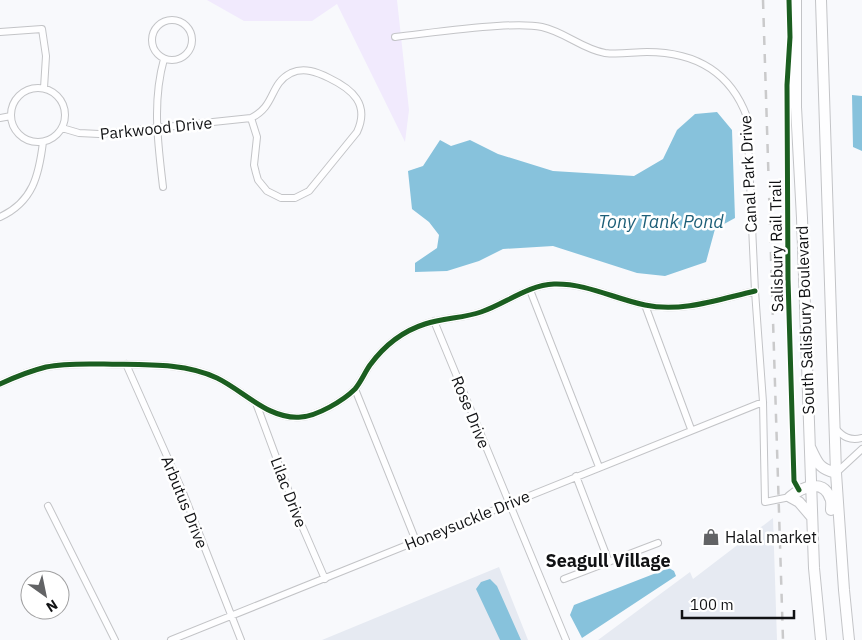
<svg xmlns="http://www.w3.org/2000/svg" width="862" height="640" font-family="'IBM Plex Sans',sans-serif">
  <rect width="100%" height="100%" fill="#f8f9fc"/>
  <path fill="#e6eaf2" d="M773,518L777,640H598L690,572L693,579Z
    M499,567L528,640H322Z"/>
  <path fill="#f1eafd" d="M207,0H397L409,110L405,142L337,4L312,21H244Z"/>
  <path fill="#87c2dc" d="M852,95L862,96V151L853,147Z
    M717,112L732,130L735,218L715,229L706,262L665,276L637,273L553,246L503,249L479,261L447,271L415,272V263L437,248L439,235L429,222L412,209L408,171L423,166L440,140L451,146L470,140L498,154L553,171L634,176L663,159L677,130L695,114Z
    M669,568L674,571L676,576L582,638L570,615L574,605Z
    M490,579L497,586L521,640H500L476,589L481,582Z"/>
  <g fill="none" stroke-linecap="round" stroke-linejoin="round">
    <g stroke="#c3c4c7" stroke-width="8">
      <path id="street" d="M152 40a20 20 0 1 1 40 0a20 20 0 1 1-40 0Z
        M0,32L42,29L46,56L44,88
        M395,37C429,33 463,28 497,26C512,25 528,24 542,27C565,32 582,49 605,53C619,55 633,52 647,52C695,52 730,71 747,117L755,291L763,402L765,502L790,497
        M11 115a27 27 0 1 1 54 0a27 27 0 1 1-54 0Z
        M0,118L11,116
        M62,128L79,133L99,134L251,118C276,106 269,84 291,73C304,67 317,72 329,78C352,89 370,104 357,132L309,191L295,198H281L267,191L258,180L256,173L254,165L257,137L251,118
        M163,187C158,144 152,102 164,59
        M0,217C33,202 39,175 43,142
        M530,290L599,467
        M645,305L691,429
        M434,321L566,640
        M126,364L182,490L241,640
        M0,384C15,377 30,371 46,367C65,363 85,364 104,364C141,365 183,362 217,378C244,391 269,420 301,417C317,416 343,401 355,389C361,382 365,372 370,365C384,346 403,331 425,324C443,318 464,318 481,312C505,304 528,285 554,284C586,283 615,299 645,305C681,313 720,299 755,291
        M355,389L416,541
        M256,403L299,519L325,579
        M835,428C843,437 850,441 862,438
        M836,473L862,449
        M576,476L609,562
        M48,506L115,640
        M564,579L658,543
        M171,640L763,402"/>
    </g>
    <g stroke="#c3c4c7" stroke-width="12">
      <path id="primary" d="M796,0V107L802,218L814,568L821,640
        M821,0L836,473L844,590L849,640
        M810,447C818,463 818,468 836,473
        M811,516L799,502L790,497C801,488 823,477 830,498C832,501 831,506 831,510"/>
    </g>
    <use href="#street" stroke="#fefeff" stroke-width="6"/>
    <use href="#primary" stroke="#fefeff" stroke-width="10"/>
    <path stroke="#cacacb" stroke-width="2.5" stroke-dasharray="9 9" stroke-linecap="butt" d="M763,0L783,640"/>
    <g stroke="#fff" stroke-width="8">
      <path id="cycleway" d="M789,0L790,37L787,85L788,279L794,481L799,490
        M0,384C15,377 30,371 46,367C65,363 85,364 104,364C141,365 183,362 217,378C244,391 269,420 301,417C317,416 343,401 355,389C361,382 365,372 370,365C384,346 403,331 425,324C443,318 464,318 481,312C505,304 528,285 554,284C586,283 615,299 645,305C681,313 720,299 755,291"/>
    </g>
    <use href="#cycleway" stroke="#1b5e20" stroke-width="5"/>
  </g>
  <defs>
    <g id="shop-bare" transform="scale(1.35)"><path d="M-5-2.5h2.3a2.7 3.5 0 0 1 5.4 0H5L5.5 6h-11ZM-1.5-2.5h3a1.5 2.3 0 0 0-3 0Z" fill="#626365" stroke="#fff" stroke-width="2.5" paint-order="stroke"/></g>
  </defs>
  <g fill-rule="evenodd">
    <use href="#shop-bare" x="711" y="537"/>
  </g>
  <g text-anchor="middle" stroke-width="5" stroke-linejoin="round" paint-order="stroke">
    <g font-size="16" fill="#111214" stroke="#fff">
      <text transform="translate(156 128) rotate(-6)" y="6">Parkwood Drive</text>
      <text transform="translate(748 174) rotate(-93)" y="6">Canal Park Drive</text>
      <text transform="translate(776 246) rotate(-91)" y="6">Salisbury Rail Trail</text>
      <text transform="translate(805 320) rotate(-92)" y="6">South Salisbury Boulevard</text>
      <text transform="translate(471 412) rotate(68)" y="6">Rose Drive</text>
      <text transform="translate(289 492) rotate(69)" y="6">Lilac Drive</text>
      <text transform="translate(185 502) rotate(68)" y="6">Arbutus Drive</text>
      <text transform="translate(467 520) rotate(-22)" y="6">Honeysuckle Drive</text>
    </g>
    <g font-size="16" fill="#111214" stroke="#fff" text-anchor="start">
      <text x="725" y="543">Halal market</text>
    </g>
    <g font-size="18" font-style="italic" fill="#1e5f78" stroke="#fff">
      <text x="661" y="228">Tony Tank Pond</text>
    </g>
    <g font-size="18" font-weight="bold" fill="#111214" stroke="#fff">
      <text x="608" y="567">Seagull Village</text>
    </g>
  </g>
  <g transform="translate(45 595) rotate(147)"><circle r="24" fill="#ffffff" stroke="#a0a0a1"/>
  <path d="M0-4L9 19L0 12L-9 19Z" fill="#626365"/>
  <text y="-8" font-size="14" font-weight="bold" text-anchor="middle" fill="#111214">N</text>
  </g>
  <path d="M682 610v8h112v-8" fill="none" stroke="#111214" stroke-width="2.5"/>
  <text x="690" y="610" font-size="15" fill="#111214" stroke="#ffffff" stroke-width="4" paint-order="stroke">100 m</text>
</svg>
